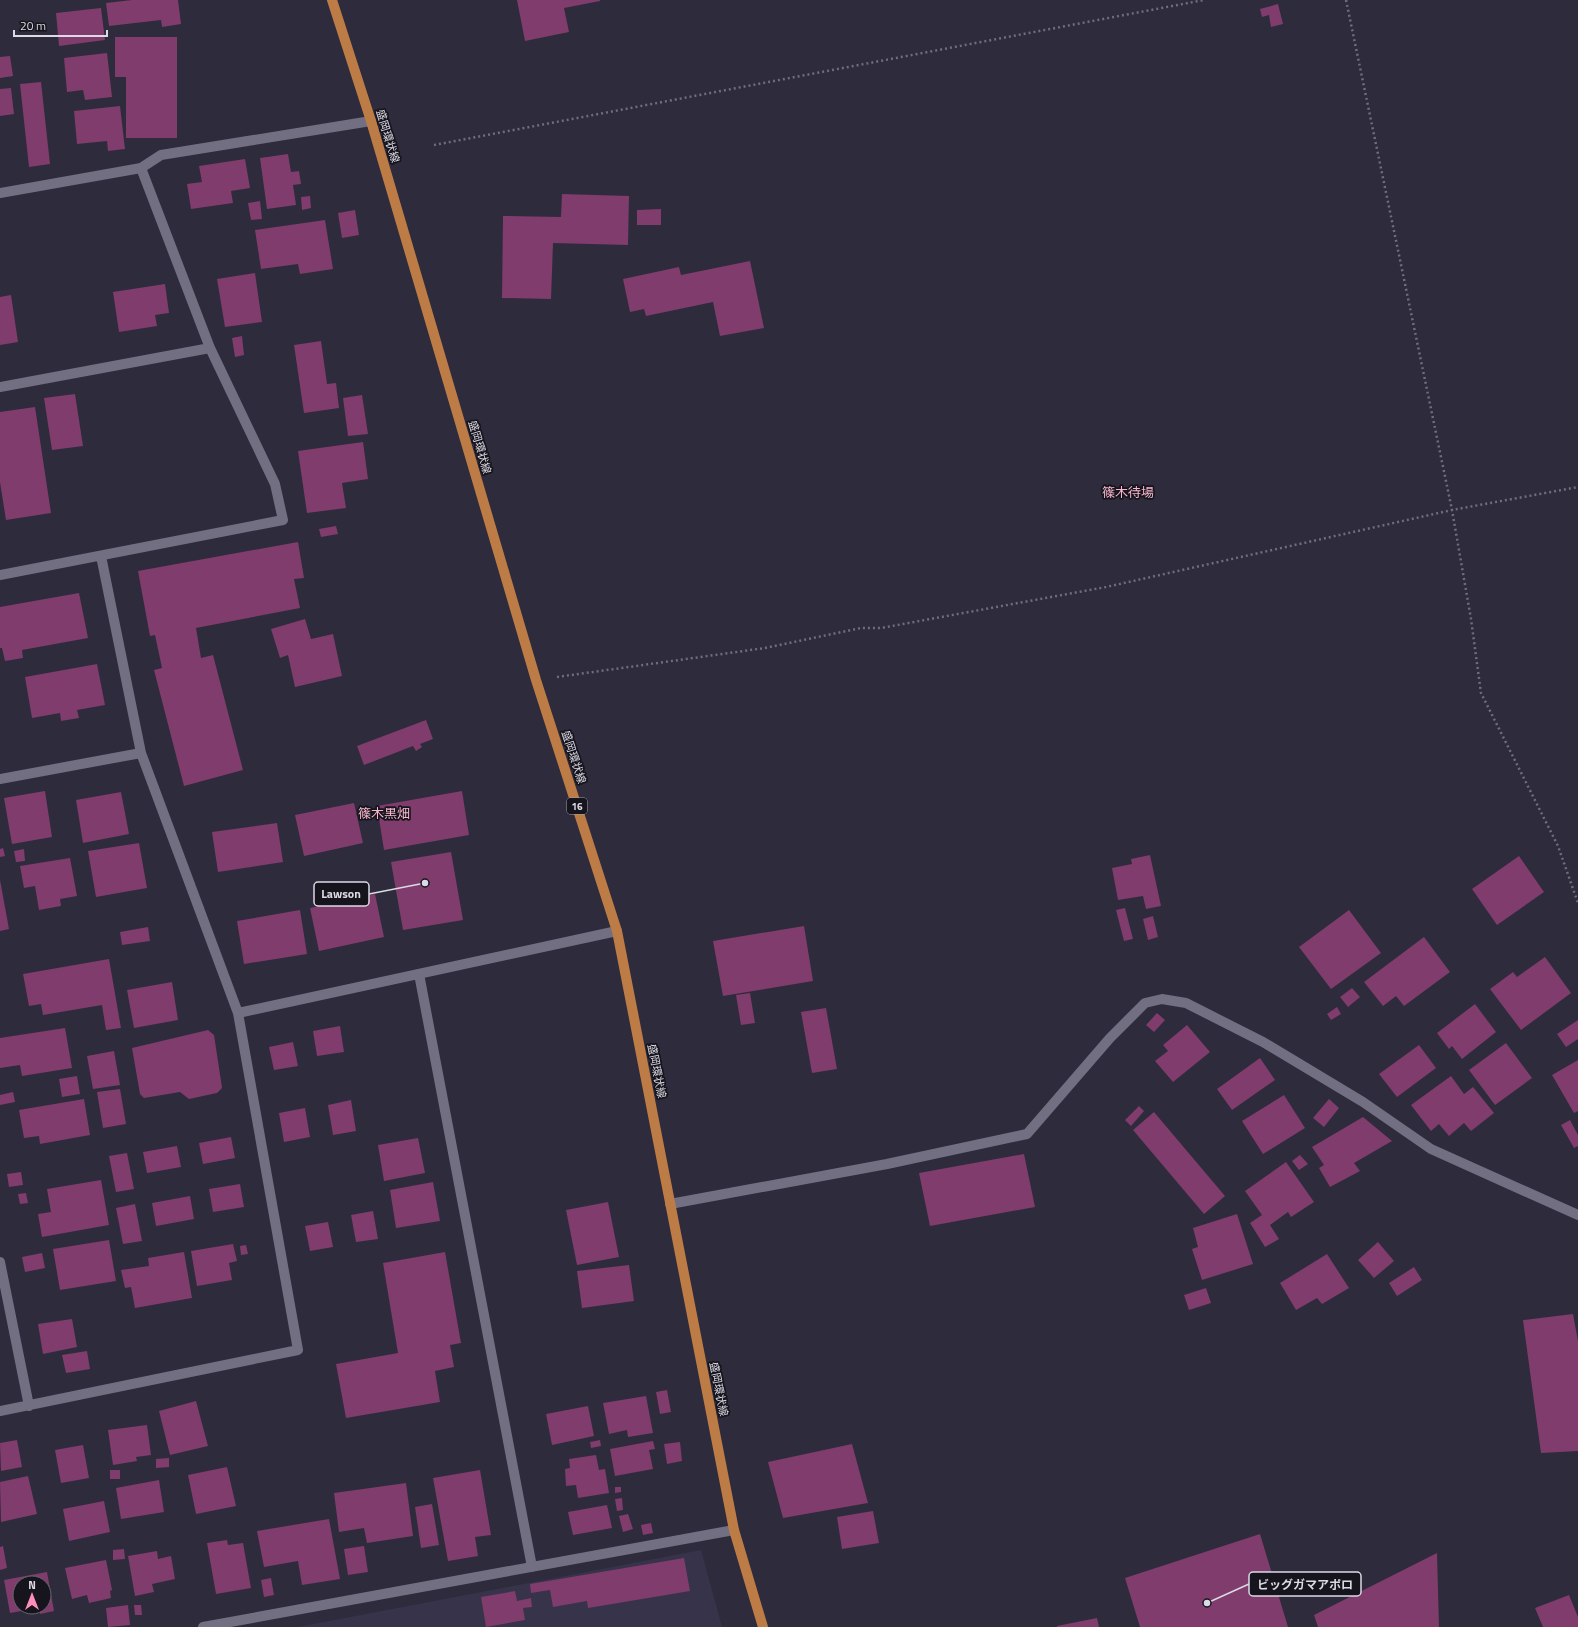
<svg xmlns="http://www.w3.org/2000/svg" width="1578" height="1627" font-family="'Titillium Web','Noto Sans JP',sans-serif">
  <rect width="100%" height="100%" fill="#2e2b3c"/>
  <path fill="#37334a" d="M701,1550L722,1627H298Z"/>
  <path fill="#7f3c6d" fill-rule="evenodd" d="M132,0H178L181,24L162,27L161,20L109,26L106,3Z
    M517,0H600V1L564,8L569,32L525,41Z
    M1278,4L1283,24L1271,27L1269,15L1262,17L1260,9Z
    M101,8L105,40L59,46L56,13Z
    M115,37H177V138H126V77H115Z
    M107,53L112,97L85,100L83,90L67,92L64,58Z
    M10,56L13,76L0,78V57Z
    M41,82L50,164L29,167L20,84Z
    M11,88L14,114L0,116V89Z
    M120,106L125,149L108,151L107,141L77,144L74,111Z
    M288,154L291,172L299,171L301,184L293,185L296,205L267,209L260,158Z
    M245,159L250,188L231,191L233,203L191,209L187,184L202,182L199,166Z
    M562,194L629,196L628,245L553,243L551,299L502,298L503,216L561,217Z
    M310,196L311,208L302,210L301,197Z
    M260,201L262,219L251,220L248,203Z
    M661,209V225H637V210Z
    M355,210L359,235L342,238L338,213Z
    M325,220L333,269L300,274L298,264L261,269L255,230Z
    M750,261L764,328L720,336L713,302L646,316L644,309L630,312L623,279L679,267L681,275Z
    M255,273L262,322L225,327L217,279Z
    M165,284L169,313L155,315L157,326L119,332L113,292Z
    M11,295L18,342L0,345V297Z
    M242,336L244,355L235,357L232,338Z
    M321,341L327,384L336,383L339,408L304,413L294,345Z
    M75,394L83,446L52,450L44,398Z
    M362,395L368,434L348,436L343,398Z
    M35,407L51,513L6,520L0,482V412Z
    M363,442L368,479L342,483L346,508L307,513L298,451Z
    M336,526L338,534L321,537L319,529Z
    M298,542L304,578L294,579L300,608L196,628L201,658L213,655L243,770L184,786L154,670L162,668L155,635L150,636L138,571Z
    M79,593L88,638L22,650L23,658L5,661L2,648H0V607Z
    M305,619L311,639L333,634L342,676L295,687L288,655L280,658L271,629Z
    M97,664L105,705L77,710L79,718L61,721L60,713L32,718L25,677Z
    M426,720L433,739L420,744L422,747L416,751L413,746L364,765L357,746Z
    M45,791L52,837L12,844L4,798Z
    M462,791L469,835L384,850L377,806Z
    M121,792L129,834L83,843L76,800Z
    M354,803L363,843L304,856L295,815Z
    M277,823L283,862L218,872L212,832Z
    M139,843L147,888L96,897L88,851Z
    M3,848L5,856L0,857V849Z
    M24,849L25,861L16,862L14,851Z
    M451,852L463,920L403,930L391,862Z
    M1150,855L1161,906L1146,909L1143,896L1118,900L1112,868L1132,864L1131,859Z
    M1519,856L1544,892L1497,925L1472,889Z
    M70,858L77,896L60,899L61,906L39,910L35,886L24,888L20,866Z
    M0,880L9,929L0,931Z
    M375,894L384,937L319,951L310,908Z
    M1125,908L1133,939L1124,941L1116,910Z
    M300,910L307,954L244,964L237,921Z
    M1349,910L1381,953L1331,989L1299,947Z
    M1153,916L1158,937L1148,940L1143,919Z
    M804,926L813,981L723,996L713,941Z
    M148,927L150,941L122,945L120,932Z
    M1424,937L1450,972L1404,1006L1396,996L1383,1006L1364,982Z
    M1545,957L1571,993L1521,1030L1490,989L1513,972L1517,977Z
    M109,959L121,1028L106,1030L102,1005L43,1015L41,1004L29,1006L23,974Z
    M172,982L178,1020L134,1028L127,990Z
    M1352,988L1360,997L1348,1007L1340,997Z
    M750,993L755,1023L741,1025L736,995Z
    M1475,1004L1496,1032L1462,1059L1452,1046L1449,1049L1437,1033Z
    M1337,1007L1341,1014L1331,1020L1327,1014Z
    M826,1008L837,1069L812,1073L801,1012Z
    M1157,1013L1165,1020L1154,1032L1146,1025Z
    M1578,1020V1039L1566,1047L1557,1034Z
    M1187,1025L1210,1052L1173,1082L1155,1061L1168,1051L1163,1045Z
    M340,1026L344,1052L317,1056L313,1031Z
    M65,1028L72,1068L22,1076L20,1065L0,1068V1038Z
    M208,1030L214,1035L221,1081L222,1088L217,1093L189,1099L180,1092L144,1098L140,1094L132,1048Z
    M293,1042L298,1066L274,1070L269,1047Z
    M1506,1043L1532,1078L1495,1105L1469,1070Z
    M1419,1045L1436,1068L1397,1097L1379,1074Z
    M114,1051L120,1085L93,1089L87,1056Z
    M1260,1058L1275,1080L1232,1110L1217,1089Z
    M1578,1060V1111L1574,1113L1552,1075Z
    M77,1076L80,1094L62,1097L59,1079Z
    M1451,1076L1464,1094L1473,1087L1494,1113L1471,1131L1464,1123L1449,1136L1439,1124L1431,1131L1411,1105Z
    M120,1089L126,1124L103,1128L97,1092Z
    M13,1092L15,1102L0,1105V1095Z
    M1284,1095L1305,1128L1263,1154L1242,1121Z
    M84,1099L90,1135L40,1144L39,1136L24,1138L19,1110Z
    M1329,1099L1339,1108L1324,1127L1313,1118Z
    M351,1100L356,1131L333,1135L328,1105Z
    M1139,1106L1144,1111L1131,1126L1125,1120Z
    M305,1108L310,1137L284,1142L279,1113Z
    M1154,1112L1225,1196L1204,1214L1133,1130Z
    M1363,1117L1392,1141L1354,1163L1360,1171L1330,1187L1319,1168L1324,1165L1312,1147Z
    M1570,1120L1578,1135V1146L1574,1148L1561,1125Z
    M231,1137L235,1158L203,1164L199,1143Z
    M418,1138L425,1173L384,1181L378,1145Z
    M177,1146L181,1167L147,1173L143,1152Z
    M127,1153L134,1189L116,1192L109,1156Z
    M1024,1154L1035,1207L930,1226L919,1173Z
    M1300,1155L1308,1164L1299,1170L1292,1161Z
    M1286,1162L1314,1202L1291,1217L1288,1212L1270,1225L1279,1239L1265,1247L1250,1223L1262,1215L1245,1191Z
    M21,1172L23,1185L9,1187L7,1174Z
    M101,1180L109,1225L42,1237L38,1214L51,1212L47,1189Z
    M433,1182L440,1221L396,1228L390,1190Z
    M240,1184L244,1207L213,1212L209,1189Z
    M26,1193L28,1203L20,1204L18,1194Z
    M190,1196L194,1219L156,1226L152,1203Z
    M608,1202L619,1257L577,1265L566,1210Z
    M135,1204L142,1241L123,1244L116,1208Z
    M373,1211L378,1239L356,1242L351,1215Z
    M1237,1214L1253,1264L1202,1280L1192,1249L1198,1247L1193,1228Z
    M328,1222L333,1247L310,1251L305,1226Z
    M109,1240L116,1281L60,1290L53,1249Z
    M1378,1242L1394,1261L1374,1278L1358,1260Z
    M233,1244L237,1261L229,1263L232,1280L197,1286L191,1251Z
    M246,1245L248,1254L241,1255L240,1246Z
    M184,1252L192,1298L135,1308L131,1287L125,1288L121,1270L149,1266L148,1258Z
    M445,1252L461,1343L450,1345L454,1367L435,1371L440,1402L346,1418L336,1364L398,1353L383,1263Z
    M42,1253L45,1268L25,1272L22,1257Z
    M1327,1254L1349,1288L1322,1304L1317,1298L1296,1310L1280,1283Z
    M629,1265L634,1301L582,1308L577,1271Z
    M1414,1267L1422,1280L1397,1296L1389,1283Z
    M1206,1288L1211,1303L1189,1310L1184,1295Z
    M1573,1314L1578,1341V1451L1541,1453L1523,1320Z
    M72,1319L77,1347L43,1354L38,1324Z
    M87,1351L90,1369L66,1373L62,1355Z
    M667,1390L671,1412L660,1414L656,1392Z
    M646,1396L653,1433L628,1437L627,1430L609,1434L603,1403Z
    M196,1401L208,1446L170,1455L159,1411Z
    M588,1406L594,1436L552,1445L546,1414Z
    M147,1425L151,1455L136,1457L137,1461L113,1465L108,1430Z
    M17,1440L22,1467L1,1471L0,1443Z
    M600,1440L601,1446L591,1448L590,1442Z
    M653,1441L655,1449L649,1450L653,1469L615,1476L610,1449Z
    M680,1442L682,1461L667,1464L664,1444Z
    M852,1444L868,1503L783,1518L768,1462Z
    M83,1445L89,1478L61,1483L55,1450Z
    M596,1455L599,1470L605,1469L609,1493L578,1498L576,1485L566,1486L565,1469L570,1468L569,1459Z
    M169,1458V1467L156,1468V1459Z
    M227,1467L236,1506L196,1514L188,1475Z
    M110,1470H120V1479H110Z
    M480,1470L491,1535L475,1537L478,1556L448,1561L433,1478Z
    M28,1476L37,1514L1,1522L0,1482Z
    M159,1480L164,1512L121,1519L116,1488Z
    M406,1483L413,1536L367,1543L364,1528L339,1532L334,1493Z
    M615,1487H621V1492L615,1493Z
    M622,1498L623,1510L617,1511L615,1499Z
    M104,1501L110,1532L69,1541L63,1509Z
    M432,1504L439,1545L421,1548L415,1507Z
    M607,1505L612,1528L573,1535L568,1512Z
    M873,1511L879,1543L842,1549L837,1517Z
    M628,1514L633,1529L623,1532L619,1516Z
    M329,1519L340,1579L302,1585L298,1561L264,1567L257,1531Z
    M651,1523L653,1533L643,1535L641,1525Z
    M1260,1534L1288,1627H1140L1125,1578Z
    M227,1540L228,1545L243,1543L251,1588L216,1594L207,1543Z
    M3,1546L7,1568L0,1570V1547Z
    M364,1546L368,1572L348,1575L344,1549Z
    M124,1549L125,1559L113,1560V1550Z
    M157,1551L158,1559L171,1556L175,1579L152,1584L154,1592L135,1596L128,1556Z
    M1437,1553L1439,1627H1318L1314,1615Z
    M684,1558L690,1591L588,1608L587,1601L553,1607L550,1590L531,1593L530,1584Z
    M106,1560L112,1590L110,1591L111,1598L89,1603L87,1595L72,1599L65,1568Z
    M47,1572L54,1611L40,1614L39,1608L10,1613L4,1580ZM20,1583H44V1607H20Z
    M271,1578L274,1595L264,1597L261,1580Z
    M515,1591L517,1601L531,1598L532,1607L523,1608L525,1620L486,1627L481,1597Z
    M1569,1595L1578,1617V1627H1543L1535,1608Z
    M128,1605L130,1625L108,1627L106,1608Z
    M134,1605H141L142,1615H135Z
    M1097,1618L1099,1627H1057V1626Z"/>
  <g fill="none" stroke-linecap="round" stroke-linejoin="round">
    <path stroke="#706d7c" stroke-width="2.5" stroke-dasharray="2 3" stroke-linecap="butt" d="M1346,0L1452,510L1471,619L1481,693L1558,846L1578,903
      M434,145L1204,0
      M557,677L765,648L861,628H881L1106,587L1452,510L1578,487"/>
    <path stroke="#726f83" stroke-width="10" d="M0,193L141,168L161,155L371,121
      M0,387L210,348
      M0,575L283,520L275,484L210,348L141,168
      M0,779L141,753
      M419,974L532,1567
      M238,1013L617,931
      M670,1204L887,1164L1027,1134L1110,1038L1145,1003L1162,999L1186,1003L1263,1042L1363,1102L1431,1149L1578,1215
      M0,1262L29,1406
      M0,1411L298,1350L238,1013L141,753L101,556
      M203,1627L734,1530"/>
    <path stroke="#bd7c45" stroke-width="10" d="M332,0L371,121L536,680L617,931L734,1530L763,1627"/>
  </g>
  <g text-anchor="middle" stroke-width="3.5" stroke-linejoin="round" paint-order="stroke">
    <rect fill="#16151d" stroke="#a09fa9" stroke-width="1" x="567" y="798" width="20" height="16" rx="3"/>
    <g font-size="10" font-weight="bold" fill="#dbdae5">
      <text x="577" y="810">16</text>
    </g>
    <g font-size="11" fill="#dbdae5" stroke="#16151d">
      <text transform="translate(388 136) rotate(73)" y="4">盛岡環状線</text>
      <text transform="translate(480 447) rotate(74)" y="4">盛岡環状線</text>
      <text transform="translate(574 757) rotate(72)" y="4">盛岡環状線</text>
      <text transform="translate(657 1071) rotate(79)" y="4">盛岡環状線</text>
      <text transform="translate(719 1389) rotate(79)" y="4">盛岡環状線</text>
    </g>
    <g font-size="13" fill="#f8b7ce" stroke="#16151d">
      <text x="1128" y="497">篠木待場</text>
      <text x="384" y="818">篠木黒畑</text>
    </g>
  </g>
  <path fill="none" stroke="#dbdae5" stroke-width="1.5" d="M425 883L369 894M1207 1603L1249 1584"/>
  <g fill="#dbdae5" stroke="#16151d" stroke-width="1.5">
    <circle cx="425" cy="883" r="4"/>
    <circle cx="1207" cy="1603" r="4"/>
  </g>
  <g fill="#16151d" stroke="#dbdae5" stroke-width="1.5">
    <rect x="314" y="882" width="55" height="24" rx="4"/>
    <rect x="1249" y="1572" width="112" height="24" rx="4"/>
  </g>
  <g font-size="12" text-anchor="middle" font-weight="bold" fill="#dbdae5">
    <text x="341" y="898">Lawson</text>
    <text x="1305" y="1589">ビッグガマアポロ</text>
  </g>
  <g transform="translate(32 1595)"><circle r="19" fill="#16151d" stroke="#65646d"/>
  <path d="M0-3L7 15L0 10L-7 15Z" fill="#fe8ebb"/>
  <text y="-6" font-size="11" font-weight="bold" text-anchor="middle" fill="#dbdae5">N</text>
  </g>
  <path d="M14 30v6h93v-6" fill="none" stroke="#dbdae5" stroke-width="2"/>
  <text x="20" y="30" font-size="12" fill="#dbdae5" stroke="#16151d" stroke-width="3" paint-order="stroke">20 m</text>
</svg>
